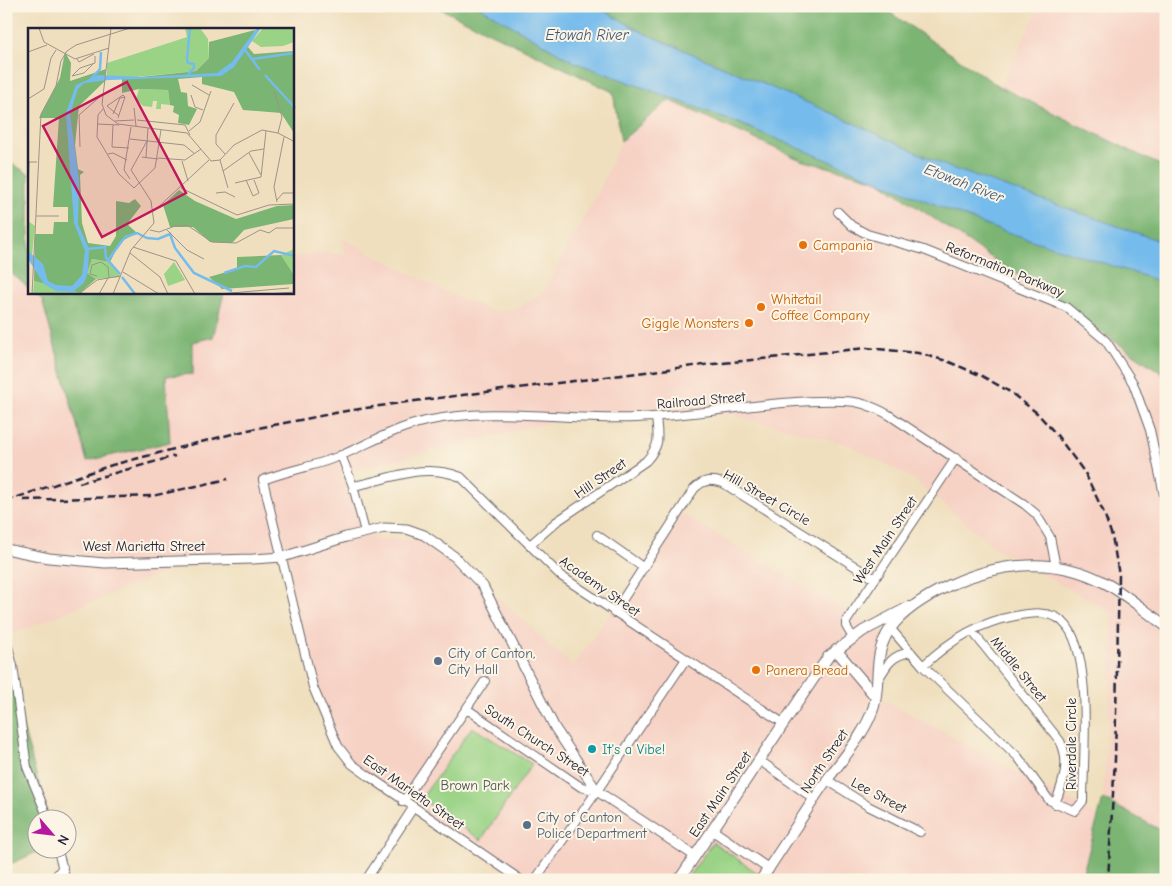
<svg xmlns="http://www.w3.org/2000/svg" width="1172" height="886" font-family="'Comic Neue',sans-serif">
  <rect width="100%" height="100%" fill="#fcf5e5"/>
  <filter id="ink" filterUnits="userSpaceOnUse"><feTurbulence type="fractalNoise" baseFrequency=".02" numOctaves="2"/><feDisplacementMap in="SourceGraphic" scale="10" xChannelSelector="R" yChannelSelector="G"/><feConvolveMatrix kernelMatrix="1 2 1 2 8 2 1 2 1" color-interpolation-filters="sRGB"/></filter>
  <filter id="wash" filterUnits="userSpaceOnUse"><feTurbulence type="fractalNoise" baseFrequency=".0096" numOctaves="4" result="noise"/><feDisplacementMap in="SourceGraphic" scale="20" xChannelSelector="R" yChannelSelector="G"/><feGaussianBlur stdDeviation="1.12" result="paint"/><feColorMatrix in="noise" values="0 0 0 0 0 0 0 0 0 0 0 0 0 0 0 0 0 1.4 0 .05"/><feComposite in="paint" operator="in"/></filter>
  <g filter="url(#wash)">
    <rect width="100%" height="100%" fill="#efdfbe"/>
    <path fill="#f6d2c5" d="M1040,6H1166V168L1000,87Z
      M669,99L801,160L877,180L1166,376V833L1103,799L1112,659V613L997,549L912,478L847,444L733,415H580L341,473L375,539L437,540L573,667L679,512L884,633L877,696L1097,816L1081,880H755L759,873L713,842L686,880H517L341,761L280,559L181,565L6,637V269L29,288V292L33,293L42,300L87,461L166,375L193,341L224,293L292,292L293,257L320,252L345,255L342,238L452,295L495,312L518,308L543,292L601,187L621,141Z"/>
    <path fill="#9ad386" stroke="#5e7a60" d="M472,727L532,764L481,840L421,799Z
      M713,842L759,874L755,880H686Z"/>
    <path fill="#7bb573" stroke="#4e6c57" d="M435,6H880L1000,87L1166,168V376L877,180L801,160L669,100L621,141L613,92Z
      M6,160L29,174V288L6,269Z
      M33,293H224L213,337L193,342V374L166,376L170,442L87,461L42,300Z
      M6,666L48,818H38V848L43,849L6,866Z
      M1103,799L1166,833V880H1081Z"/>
    <path fill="#75bbec" stroke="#4c6e94" d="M478,6H595L646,34L834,114L946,166L1166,243V287L1153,279L985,225L733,121L574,62Z"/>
  </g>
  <g filter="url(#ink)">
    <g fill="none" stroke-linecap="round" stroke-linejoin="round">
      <g stroke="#6a6469" stroke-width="10">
        <path id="minor" d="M838,212L852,226L867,234L924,250L1066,307L1106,341L1133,383L1150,430L1166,504
          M341,455L353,486L365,532
          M353,486C392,479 423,462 461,477L561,576L783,723
          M597,535L644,568
          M530,545L556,522L646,461C661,444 658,438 656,417
          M614,613L694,489C703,480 710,479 723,483L875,579
          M890,628L923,666L1018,757L1049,800L1075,811L1083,801C1083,759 1094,650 1063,622C1051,610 1030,613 1015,616C980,622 948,642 923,666
          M972,631L1060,741C1071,762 1063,783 1055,804
          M853,638L846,626V622L956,458
          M6,639L13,666L27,767L48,818
          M878,680C887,664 892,655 911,652
          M467,709L581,787L597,791
          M759,760L814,799
          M827,780L868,806L920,832
          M403,802L485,681
          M57,848L66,880
          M53,880L63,867
          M366,880L413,808
          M521,880L367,775L352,764L338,746L313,687L263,480C288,470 317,466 342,455C370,443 395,428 426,421C494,406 566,421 636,418C705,415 774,399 843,401C860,401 875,407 889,415L1024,504L1036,514L1050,537L1056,567
          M535,880L597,791L686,659"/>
      </g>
      <g stroke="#6a6469" stroke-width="11">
        <path id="tertiary" d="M6,549L49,558L105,563L253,559L283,557L346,537L384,528L407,529L424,535L455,557L483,586L555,728L597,791L695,856
          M814,799L827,780
          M712,830L769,869"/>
      </g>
      <g stroke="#6a6469" stroke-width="12">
        <path id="secondary" d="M836,650L875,696
          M827,780C843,758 866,733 874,706C881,680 872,656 890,629C903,610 929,595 950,585C1000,562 1057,556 1107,584C1128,596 1146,612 1166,626
          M679,880L828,657L863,631L909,607
          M761,880L814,799"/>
      </g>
      <use href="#minor" stroke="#fff" stroke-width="8"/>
      <use href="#tertiary" stroke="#fff" stroke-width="9"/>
      <use href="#secondary" stroke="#fff" stroke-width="10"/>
      <path stroke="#22223b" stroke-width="2.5" stroke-dasharray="8 4" stroke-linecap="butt" d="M79,483L175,456
        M23,500L152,496L228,479
        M6,501L112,465L248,430L346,411L407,402L684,367L867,348L918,353L947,361L982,376L1010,392L1037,413L1056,434L1085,473L1104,513L1112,536L1119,575L1115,759L1108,880"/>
    </g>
  </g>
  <g fill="#e8710a" stroke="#fcf5e5" stroke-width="2">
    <circle cx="803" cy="245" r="5"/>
    <circle cx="761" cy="307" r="5"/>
    <circle cx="749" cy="323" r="5"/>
    <circle cx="756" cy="670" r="5"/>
  </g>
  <g fill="#5c6f8a" stroke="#fcf5e5" stroke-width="2">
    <circle cx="438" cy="661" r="5"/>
    <circle cx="527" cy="825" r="5"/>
  </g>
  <circle fill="#0f9aa8" stroke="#fcf5e5" stroke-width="2" cx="592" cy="749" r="5"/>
  <g text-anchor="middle" stroke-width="4" stroke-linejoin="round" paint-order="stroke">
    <g font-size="14" fill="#c56008" stroke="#fcf5e5" text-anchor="start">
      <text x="813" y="250">Campania</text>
      <text x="771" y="304">Whitetail<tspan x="771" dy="16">Coffee Company</tspan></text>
      <text x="739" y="328" text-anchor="end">Giggle Monsters</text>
      <text x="766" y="675">Panera Bread</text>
    </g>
    <g font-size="14" fill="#22223b" stroke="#fcf5e5">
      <text transform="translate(1005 269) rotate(22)" y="5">Reformation Parkway</text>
      <text transform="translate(701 400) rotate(-5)" y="5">Railroad Street</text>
      <text transform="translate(600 478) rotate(-34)" y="5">Hill Street</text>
      <text transform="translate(767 497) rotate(30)" y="5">Hill Street Circle</text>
      <text transform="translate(885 540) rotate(-56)" y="5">West Main Street</text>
      <text x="144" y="551">West Marietta Street</text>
      <text transform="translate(600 586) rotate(35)" y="5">Academy Street</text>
      <text transform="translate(1019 669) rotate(51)" y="5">Middle Street</text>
      <text transform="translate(537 740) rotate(33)" y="5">South Church Street</text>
      <text transform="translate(1071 744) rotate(-90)" y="5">Riverdale Circle</text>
      <text transform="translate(824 761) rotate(-56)" y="5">North Street</text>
      <text transform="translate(414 792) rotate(35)" y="5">East Marietta Street</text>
      <text transform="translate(720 794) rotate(-56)" y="5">East Main Street</text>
      <text transform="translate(879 795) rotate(28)" y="5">Lee Street</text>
    </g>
    <g font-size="14" fill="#4e5e75" stroke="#fcf5e5" text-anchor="start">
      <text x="448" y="658">City of Canton,<tspan x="448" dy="16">City Hall</tspan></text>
      <text x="537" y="822">City of Canton<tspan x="537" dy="16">Police Department</tspan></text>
    </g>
    <g font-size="14" fill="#0d838f" stroke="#fcf5e5" text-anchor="start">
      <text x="602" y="754">It's a Vibe!</text>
    </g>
    <g font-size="14" fill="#465752" stroke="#fcf5e5">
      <text x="475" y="790">Brown Park</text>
    </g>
    <g font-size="15" font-style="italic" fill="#3f5879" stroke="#fcf5e5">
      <text x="587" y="40">Etowah River</text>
      <text transform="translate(964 183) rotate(21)" y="5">Etowah River</text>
    </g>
  </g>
  <g transform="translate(28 28)">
    <rect width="266" height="266" fill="#efdfbe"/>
    <path d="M157,0H172L180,11L181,30L168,43L79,52V35L153,11L159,9ZM235,0H266V14L255,18L233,19L224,13ZM111,61L140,62L142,77L133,76V81H128L129,73H125L124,79L115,78L108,71ZM0,193L7,198L4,227L0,224ZM266,221V247L253,227ZM64,231L82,234L93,249L68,251L59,245ZM146,234L157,252L140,258L136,246ZM6,253L52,265L5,266Z" fill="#9ad386"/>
    <path d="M227,2L220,19L226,26L266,23V105L253,85L215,82L206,64L174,56V49L150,51L153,64L159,65L160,78L169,81L161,97L150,95L151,87L145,84L146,78L142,77L140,62L111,61L94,65V51L168,43L181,30V14ZM37,24L43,35L42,53L78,41L77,53L51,78L47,117L50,141L56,144L52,147L54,195L60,215L82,218L88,208V173L101,175L107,171L113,178L99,196L109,205L92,214L82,234L64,231L59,245L68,251L52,265L6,253L7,206H25L26,194H40V179H25L31,90H11L32,50ZM151,162L167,173L208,191L249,178L266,177V191L216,202L204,215L182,214L165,199H142L135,177ZM253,227L266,247V256L194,261L181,249L209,241V229Z" fill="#7bb573"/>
    <path d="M229,0H233L206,39L193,48L81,52L56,55L50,61L42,86L51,152L50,196L61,221L60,244L56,255L45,264L28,263L16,256L0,231V223L15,236L20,253L28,257L44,258L54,247L57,223L46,195L38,85L48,57L70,47L116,49L189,45L204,34Z" fill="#75bbec"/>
    <path fill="none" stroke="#75bbec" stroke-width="2.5" d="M217,22L232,42M225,31L267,25M160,46L166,40V36L160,35L159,31L162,0M237,47L267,80M62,52L72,41L73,24M60,221L77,219L78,230L92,246M80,232L97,209L109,205L119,210L130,211L142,206L147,220L166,245L204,263M196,245L217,238L228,239L246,223L267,228M94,249L107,266"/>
    <path fill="none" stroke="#9d938a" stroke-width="1" d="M11,0L16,14L47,31L81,20M83,0L74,76L78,87L90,96L159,105L183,133L192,132L206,117L234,102L250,105L267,114M0,24L19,17M49,31L51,34L66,26M66,35L56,45L44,48L52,40L67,35V28M164,57L181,67M246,63L254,89L250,105M163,67L167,79L175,82M0,71L16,61L23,30L28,22M106,80L108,98M75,81L70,87L69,109L91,146L106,160L127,140L133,102M85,86L92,70L97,69M91,88L79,78L95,67L97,69M90,90L97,69M109,92L157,97L162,107M87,93L106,92M69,96L91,97M85,97L84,119L101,120M161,103L172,94L183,63M102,111L156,117L167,126M52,119L51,87L75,66M221,125L233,147M80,126L85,125L99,132M197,126L188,116V107L206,75M114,129L130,131M118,129L120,100M130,130L157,132L173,121M192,132L200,160M154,133L160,153M195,143L223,123L236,121M102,151L96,142L103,99M218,152L225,168L231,165L226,152M207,155L233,149L238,103M153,160L209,187L241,177L267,176M0,163L1,134H9M188,165L197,164L207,169M249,172L255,165H267M249,174L246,159L256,109M126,183L181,132M8,188H31M122,202L131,204L147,198L159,197L184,214L208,215L232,202L241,205L248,200H267M139,202L159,222L176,231M105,219L148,233L167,266M102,225L132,249L140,266M95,244L131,266M69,248L62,246L64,237L73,234L80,239L81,250M4,266L13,86L28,58L33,33L39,23L48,17L102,0M51,266L69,252L92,248M71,266L80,250M85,266L103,222L126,195L123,173L103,142L119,113M191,266L261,260M239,266L267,264"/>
    <path fill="#c2185b" fill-opacity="0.15" stroke="#c2185b" stroke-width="2.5" d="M99,54L158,165L74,209L15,98Z"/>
    <rect width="266" height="266" fill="none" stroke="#22223b" stroke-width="2.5"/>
  </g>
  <rect width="1172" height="886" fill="none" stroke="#fcf5e5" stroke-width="25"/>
  <g transform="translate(52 834) rotate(118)"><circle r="24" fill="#fcf5e5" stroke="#a5a1a1"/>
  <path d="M0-4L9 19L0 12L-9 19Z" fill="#b5179e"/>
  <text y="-8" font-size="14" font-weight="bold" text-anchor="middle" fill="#22223b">N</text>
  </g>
</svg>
